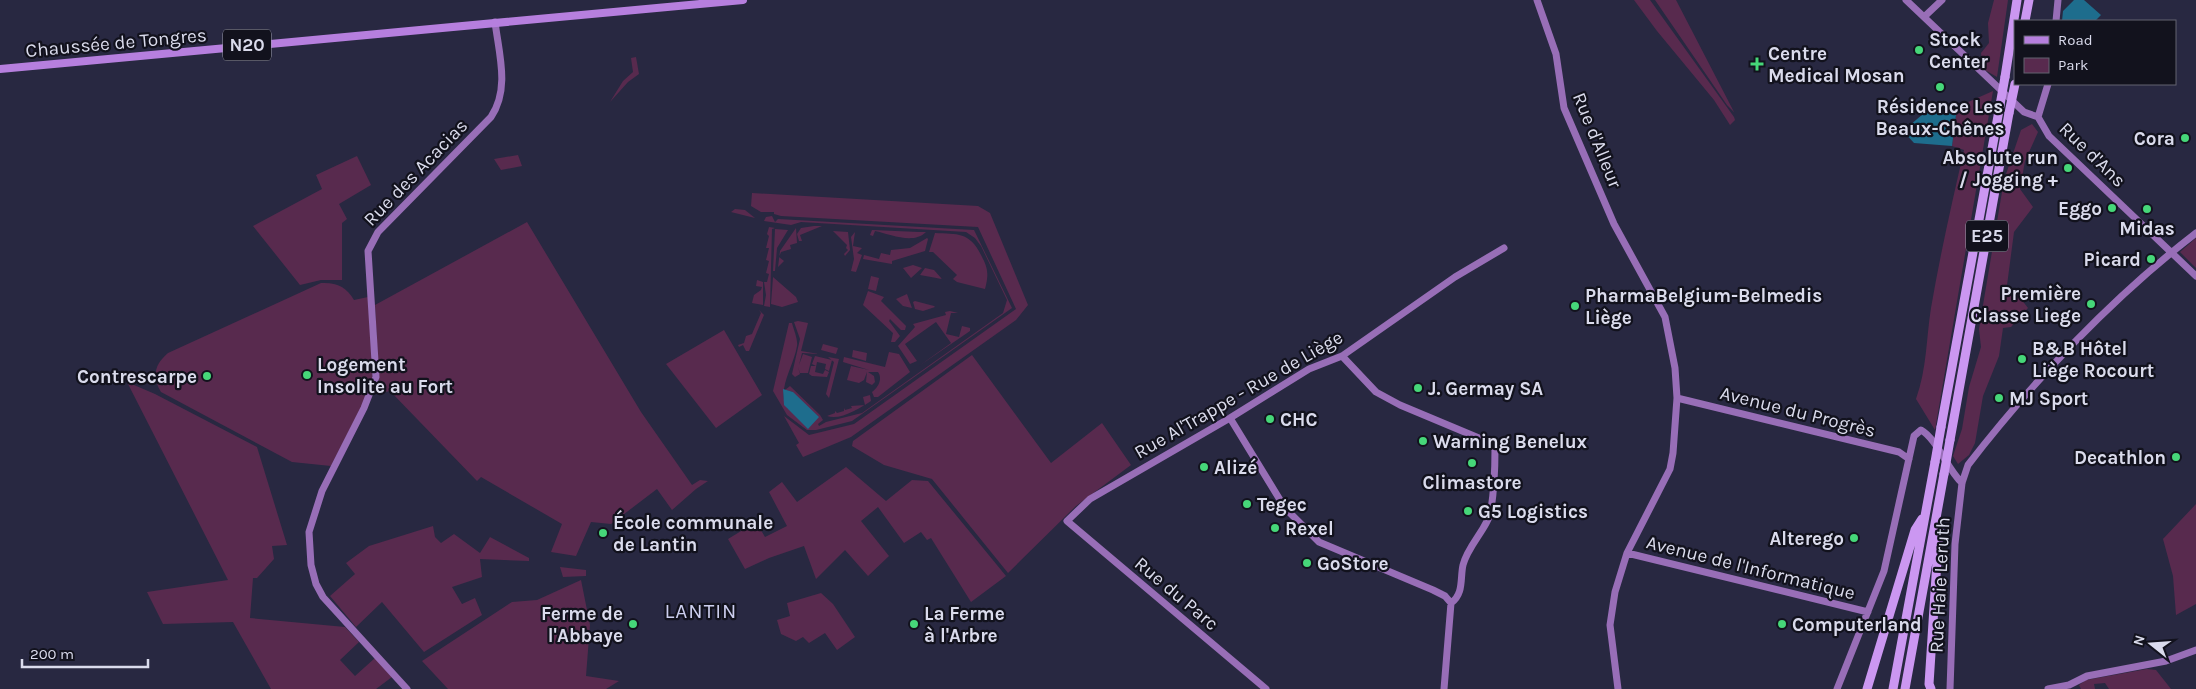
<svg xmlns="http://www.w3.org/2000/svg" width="2196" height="689" font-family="Karla,sans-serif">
  <rect width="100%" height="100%" fill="#282841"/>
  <path fill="#582a4e" d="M1634,0H1650L1734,117L1735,120L1730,125L1714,100L1657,31Z
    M1655,0H1676L1734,112L1727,105Z
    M1994,0H2008L1997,77L1983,69L1981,53L1989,43L1988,23Z
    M636,57L639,74L628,82L610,102L623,81L633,72L631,58Z
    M1993,91L1935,430L1916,399C1927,368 1926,340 1931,308C1940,255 1952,203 1964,150L1952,146L1957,107Z
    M2032,124L2038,132L2025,161L2020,189L2033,207L2014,232L2006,293L2015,291L2028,308L2011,327L2003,328L1999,356L1983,396L1975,443L1969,455L1958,464L1953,456L1962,429L1969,387L1981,347L1979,329L2004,180L2021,130Z
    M518,155L522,166L501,170L494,159Z
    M357,156L371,185L339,204L347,219L342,223V280H321L300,285L253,226L322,189L316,175Z
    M752,193L978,206L990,213L1028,305L1016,320L851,437L803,457L796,445L799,443L784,416L809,435L854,424L1016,309L978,227L781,216L774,214V212H761L751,206Z
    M735,209L745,210L755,218L731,212Z
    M772,216L775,222L778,219L974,230L1012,308L852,421L816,430H807L787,415L773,391L789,323H792C794,331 798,339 797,346C794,366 775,392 788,409L793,392L785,390L790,386L820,415L823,420L818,424L819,426L826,422L862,413L1003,313L1007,300L981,246L975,238L966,232L801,222L791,225L764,221L766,217Z
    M527,222L641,412L692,485L700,480L708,481L696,489L672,510L657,489L611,524L591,522L576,556L551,552L562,524L481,477L477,481L390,391L380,393L379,385L375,305Z
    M814,226H822L800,235L802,241H799L797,234L801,228Z
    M769,227L775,228L772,229L770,307L764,306L766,295L764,282H767L769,274L766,273L769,261L766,260L769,248H766L769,236L767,234Z
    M796,228L797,243L790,245L791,249L781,252L779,257L784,261L778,267L780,251Z
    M775,229L788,230L777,248L775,271H773Z
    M872,230L919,232H926C913,245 890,234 875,231L873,236L870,235Z
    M833,231L848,232L850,250L845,256L844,254L848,250L846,248L847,245Z
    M855,232L853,246L862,248L857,253L862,255L856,272L851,271L854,259L851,237Z
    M935,233C957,234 970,232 981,255C988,268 989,274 985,289L957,282L953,279L957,275L933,252H929Z
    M927,238L928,239L925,251L892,261V264L863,259L864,255L879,259L881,253L890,255L891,250L910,248Z
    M2196,238V268L2180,252Z
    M913,265L922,268L911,278L903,268Z
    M925,268L934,270L942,279L920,275Z
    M871,276L879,278L876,291L868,289Z
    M773,277L796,297L798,302L782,307L771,304Z
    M757,280L763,282V305L752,303L754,295L761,290L762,287L756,286Z
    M321,283C336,282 347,287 354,300L368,297L373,373L369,393L331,466L292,462L161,392C152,377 154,365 168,353Z
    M868,291L884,297L881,301L906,326L905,330H901L890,319L889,321L900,336L895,342H891L893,333L863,305Z
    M907,294L912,308L903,306L896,299Z
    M915,301L934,306L935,307L923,311L915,309L913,302Z
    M759,310L764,315L749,351H746L743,345L739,347L738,345L744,343L746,336L752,334L761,313Z
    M950,311L958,313H951L946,334L959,337L962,326L970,328V331L919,366L951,343L936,322L905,344L917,361L910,364L898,346L915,327L913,324L946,315L945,312Z
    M798,321L808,323L801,351L819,354L802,353L799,365L803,354L812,357L808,373H800L798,367L800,374L795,377L792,374L800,339L794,322Z
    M724,330L762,395L716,428L666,364Z
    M823,344L838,348L836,354L821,350Z
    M853,350L867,353L866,361L852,357Z
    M889,352L899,354L910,372L878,397H874L872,392C878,388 883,379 878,372H868L874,376L875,382L872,385L866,382L867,372L864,380L859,383L847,380L851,366L869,370L843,362L844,357L885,367Z
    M972,355L1051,463L1102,423L1131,465L1076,506L1008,573L932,479L884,465L852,446L853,441Z
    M815,356L832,360L829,371L825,369L826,364L817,362L815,372L823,374L825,370L829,372L827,377L812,376L809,374L811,366H816L812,364Z
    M828,357L839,359L829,398L826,394L834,362Z
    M127,382L155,394L257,447L287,545L272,546L274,559L257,578H253L250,618L345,627L359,642L340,660L355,676L375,658L392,677L376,689H271L233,622L163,624L147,592L228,580Z
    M870,395L871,401C860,408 840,421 827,416L835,413V411L837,413L844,411V408L845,410L852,408L851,406L865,405L863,397Z
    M846,467L886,501L912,480L928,481L1006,576L971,602L931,538L927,540L921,532L904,543L878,507L861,521L889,556L868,576L845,550L816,579L804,546L769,558L745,569L728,539L756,522L765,537L787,526L769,492L782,482L797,502Z
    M2196,504V604L2176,615L2173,576L2163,539Z
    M433,526L435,537L441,543L454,534L480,553L490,537L529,558V561L480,559L482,577L452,587L462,604L475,598L482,615L424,652L382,602L356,627L330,596L355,574L346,563L369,546Z
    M560,567L586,570V576L563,577Z
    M581,580L590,625L586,676L619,681L606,689H448L422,661L512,602L537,600Z
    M821,593L833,604L855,637L837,650L825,633L809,643L803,637L796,641L781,634L777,620L790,616L787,603Z
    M2147,669L2156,670L2171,689H2109L2105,683L2094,684L2095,689H2081L2079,685L2086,680Z"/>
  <path fill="#1e6d8d" d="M2074,0H2084L2101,15L2095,21H2062L2063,11Z
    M1936,103L1957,107L1952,146L1914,143L1903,131Z
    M783,389L793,392L819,417L808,429L784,405Z"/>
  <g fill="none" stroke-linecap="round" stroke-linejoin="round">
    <path stroke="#986eb7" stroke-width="7" d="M1537,0L1556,54L1564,108L1614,224L1665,317L1675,368L1677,398L1673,453L1670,469L1627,553L1615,592L1610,625L1618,689
      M1906,0L2024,112L2038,117
      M1924,17L1942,0
      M2056,21L2058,0
      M2038,117L2049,136L2196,276
      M2038,117L2048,84
      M1342,356L1376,392L1400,405L1486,441L1495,449C1495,469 1494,490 1491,510C1488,528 1468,545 1463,565C1460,578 1464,594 1451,603
      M1677,398L1899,452L1909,459
      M1230,418L1285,508L1319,542L1433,590L1445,596L1451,603L1444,689
      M1627,553L1868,612
      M407,689L323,597L316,584L311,565L309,532L322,491L364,408L376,377L368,251L378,232L491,117C510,89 499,54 495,22
      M1266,689L1067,521L1090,499L1230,418L1309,369L1342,356L1455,277L1504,248
      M1837,689L1884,571L1914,436L1921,430C1937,439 1947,469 1962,483
      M1950,689L1955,544L1962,483L1968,465C2032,382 2113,297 2196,233
      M2048,689L2069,685L2087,676L2166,661L2196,650"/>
    <path stroke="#b67fde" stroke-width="8" d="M0,69L743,0"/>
    <path stroke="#cb97f1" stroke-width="9" d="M2025,21L2029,0
      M2005,77L2017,0
      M1941,427L2000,105
      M1950,440L2009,113
      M1867,689L1915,530L1922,519
      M1893,689L1935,462
      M1905,689L1944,474
      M1931,689L1929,684L1939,530"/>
    <path stroke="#cb97f1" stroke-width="9" d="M2000,105L2005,77
      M2009,113L2015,84
      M1935,462L1941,427
      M1944,474L1950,440"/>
  </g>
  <g fill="#46d779" stroke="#12121d" stroke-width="2">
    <circle cx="1919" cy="50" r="5"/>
    <path d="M1754.5 56.5h5v5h5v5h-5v5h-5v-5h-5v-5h5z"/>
    <circle cx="1940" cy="87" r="5"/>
    <circle cx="2185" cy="138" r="5"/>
    <circle cx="2068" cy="168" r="5"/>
    <circle cx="2112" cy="208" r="5"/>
    <circle cx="2147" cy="209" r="5"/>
    <circle cx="2151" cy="259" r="5"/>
    <circle cx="2091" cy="304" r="5"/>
    <circle cx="1575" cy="306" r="5"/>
    <circle cx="2022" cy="359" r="5"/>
    <circle cx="307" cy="375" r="5"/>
    <circle cx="207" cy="376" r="5"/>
    <circle cx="1418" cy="388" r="5"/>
    <circle cx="1999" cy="398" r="5"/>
    <circle cx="1270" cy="419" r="5"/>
    <circle cx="1423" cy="441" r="5"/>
    <circle cx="2176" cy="457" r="5"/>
    <circle cx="1472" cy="463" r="5"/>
    <circle cx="1204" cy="467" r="5"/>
    <circle cx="1247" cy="504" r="5"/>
    <circle cx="1468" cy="511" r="5"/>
    <circle cx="1275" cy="528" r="5"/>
    <circle cx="603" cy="533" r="5"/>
    <circle cx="1854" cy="538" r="5"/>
    <circle cx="1307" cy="563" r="5"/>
    <circle cx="633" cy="624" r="5"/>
    <circle cx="914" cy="624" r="5"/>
    <circle cx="1782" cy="624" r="5"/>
  </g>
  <g text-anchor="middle" stroke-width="4.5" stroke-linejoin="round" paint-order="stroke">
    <g fill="#12121d" stroke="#9e9fae" stroke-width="1">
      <rect x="223" y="29.5" width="48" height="31" rx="4"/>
      <rect x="1966" y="220.5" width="42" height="31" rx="4"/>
    </g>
    <g font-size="18" font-weight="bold" fill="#dadbec">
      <text x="247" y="51">N20</text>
      <text x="1987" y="242">E25</text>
    </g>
    <g font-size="19" font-weight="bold" fill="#dadbec" stroke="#12121d" text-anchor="start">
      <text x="1929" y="46">Stock<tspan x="1929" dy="22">Center</tspan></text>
      <text x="1768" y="60">Centre<tspan x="1768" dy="22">Medical Mosan</tspan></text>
      <text x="1940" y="113" text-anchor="middle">Résidence Les<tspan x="1940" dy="22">Beaux-Chênes</tspan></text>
      <text x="2175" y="145" text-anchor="end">Cora</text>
      <text x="2058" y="164" text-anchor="end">Absolute run<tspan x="2058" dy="22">/ Jogging +</tspan></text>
      <text x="2102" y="215" text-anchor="end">Eggo</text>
      <text x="2147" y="235" text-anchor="middle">Midas</text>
      <text x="2141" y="266" text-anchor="end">Picard</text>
      <text x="2081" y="300" text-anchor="end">Première<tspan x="2081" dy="22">Classe Liege</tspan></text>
      <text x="1585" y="302">PharmaBelgium-Belmedis<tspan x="1585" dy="22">Liège</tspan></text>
      <text x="2032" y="355">B&amp;B Hôtel<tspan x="2032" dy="22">Liège Rocourt</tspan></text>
      <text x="317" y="371">Logement<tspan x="317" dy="22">Insolite au Fort</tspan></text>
      <text x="197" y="383" text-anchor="end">Contrescarpe</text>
      <text x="1428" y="395">J. Germay SA</text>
      <text x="2009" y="405">MJ Sport</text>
      <text x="1280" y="426">CHC</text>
      <text x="1433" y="448">Warning Benelux</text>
      <text x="2166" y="464" text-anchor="end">Decathlon</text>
      <text x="1214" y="474">Alizé</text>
      <text x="1472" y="489" text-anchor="middle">Climastore</text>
      <text x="1257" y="511">Tegec</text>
      <text x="1478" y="518">G5 Logistics</text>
      <text x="613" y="529">École communale<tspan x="613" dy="22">de Lantin</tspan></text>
      <text x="1285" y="535">Rexel</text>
      <text x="1844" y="545" text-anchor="end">Alterego</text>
      <text x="1317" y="570">GoStore</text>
      <text x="623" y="620" text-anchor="end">Ferme de<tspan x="623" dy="22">l'Abbaye</tspan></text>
      <text x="924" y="620">La Ferme<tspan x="924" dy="22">à l'Arbre</tspan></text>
      <text x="1792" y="631">Computerland</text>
    </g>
    <g font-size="19" fill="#dadbec" stroke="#12121d">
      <text transform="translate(116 42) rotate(-5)" y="7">Chaussée de Tongres</text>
      <text transform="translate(1598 140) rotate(68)" y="7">Rue d'Alleur</text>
      <text transform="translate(2093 154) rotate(44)" y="7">Rue d'Ans</text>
      <text transform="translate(415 172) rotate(-46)" y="7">Rue des Acacias</text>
      <text transform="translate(1238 394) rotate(-30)" y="7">Rue Al'Trappe - Rue de Liège</text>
      <text transform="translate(1798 411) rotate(14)" y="7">Avenue du Progrès</text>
      <text transform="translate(1751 567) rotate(14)" y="7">Avenue de l'Informatique</text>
      <text transform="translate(1939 585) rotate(-87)" y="7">Rue Haie Leruth</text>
      <text transform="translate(1177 593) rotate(40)" y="7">Rue du Parc</text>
    </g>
    <g font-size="21" letter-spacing="1" fill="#ccceee" stroke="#12121d">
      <text x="701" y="618">LANTIN</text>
    </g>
  </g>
  <rect x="2014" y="20" width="162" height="65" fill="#12121d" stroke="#626270"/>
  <rect x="2024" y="36" width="25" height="8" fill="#b67fde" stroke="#626270"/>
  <text x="2058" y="45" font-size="15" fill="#dadbec">Road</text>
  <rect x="2024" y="58" width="25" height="15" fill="#582a4e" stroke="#626270"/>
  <text x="2058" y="70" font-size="15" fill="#dadbec">Park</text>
  <g transform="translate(2151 644) rotate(287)" stroke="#12121d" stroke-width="4" paint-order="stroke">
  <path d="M0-4L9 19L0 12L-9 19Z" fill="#dadbec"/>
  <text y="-8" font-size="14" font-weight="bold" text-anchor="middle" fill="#dadbec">N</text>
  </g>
  <path d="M22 659v8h126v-8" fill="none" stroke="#dadbec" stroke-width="2.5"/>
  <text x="30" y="659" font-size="15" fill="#dadbec" stroke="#12121d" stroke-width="4" paint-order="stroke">200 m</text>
</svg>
